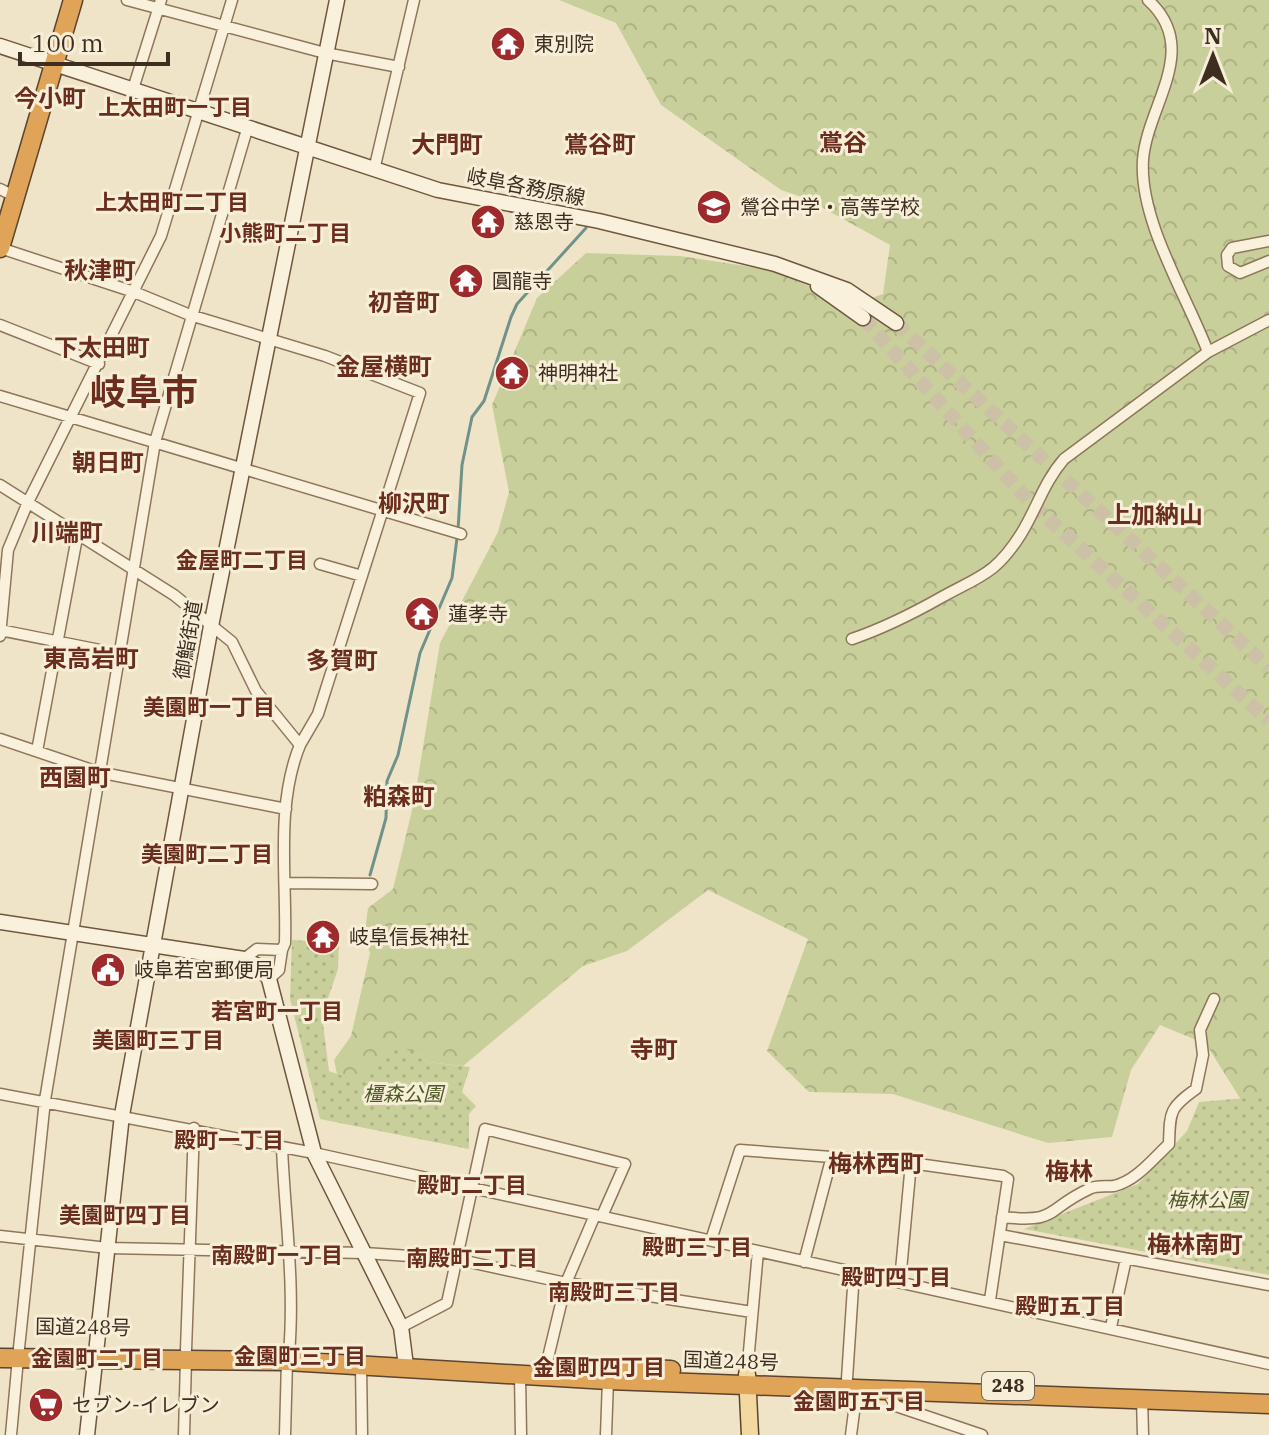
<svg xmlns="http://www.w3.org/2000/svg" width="1269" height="1435" font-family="'IBM Plex Serif','Noto Sans JP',serif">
  <defs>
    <pattern id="forest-crowns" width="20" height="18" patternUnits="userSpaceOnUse" patternTransform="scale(2)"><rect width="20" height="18" fill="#c9cf9b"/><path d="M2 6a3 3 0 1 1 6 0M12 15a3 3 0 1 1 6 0" fill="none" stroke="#aeb285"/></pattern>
    <pattern id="park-dots" width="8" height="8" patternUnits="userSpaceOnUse" patternTransform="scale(2)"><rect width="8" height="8" fill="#c9cf9b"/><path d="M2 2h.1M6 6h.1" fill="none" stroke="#aeb285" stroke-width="1.8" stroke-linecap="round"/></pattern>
  </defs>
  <rect width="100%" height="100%" fill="#f0e4c8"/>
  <path fill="url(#forest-crowns)" d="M559,0H1269V1102L1243,1103L1206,1044L1160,1025L1131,1070L1112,1137L1048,1143L893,1094L809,1092L767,1051L808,939L708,890L627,951L583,966L463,1066L427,1062L414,1051L361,1102L339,1084L334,1060L351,1036L370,953L364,938L368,908L393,889L414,802L440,643L498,532L509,492L492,405L537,298L586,253L680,256L772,270L852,305L883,294L890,245L805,198L781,190L661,105L616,23Z"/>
  <path fill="url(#park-dots)" d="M292,940L339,943L338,969L322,1016L329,1071L361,1083L376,1065L396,1049L414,1051L427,1062L470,1067L462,1092L476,1106L469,1114V1149L320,1119L290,999Z
    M1269,1096V1275L1024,1229L1138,1184L1187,1131L1199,1102Z"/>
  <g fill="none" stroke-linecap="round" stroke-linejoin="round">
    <path stroke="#6f938a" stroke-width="3" d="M458,530L462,465L472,417L484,401L511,317L517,304L586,228
      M370,875L386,818L387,781L398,755L420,653L452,578L457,538"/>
    <path stroke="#ccc0a6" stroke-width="14" stroke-dasharray="14 7" stroke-linecap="butt" d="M863,318L1030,502L1269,721
      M896,323L1269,668"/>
    <g stroke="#8d765c" stroke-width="13">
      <path id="street" d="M127,0L325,53L399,67
        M1148,0C1202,49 1147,105 1143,160C1139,221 1187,296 1208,352
        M133,89L161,0
        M374,170L414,0
        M0,189L6,192
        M1269,241L1232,248L1227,255L1228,266L1240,273L1269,261
        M0,248L134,292L190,315L325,356L420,393L318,714L300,745
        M0,325L99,364
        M0,396L461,534
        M0,485L174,595L232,642L256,691L300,745C275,806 287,879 285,943L282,950L257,949L244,959
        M320,564L362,576
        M0,630L120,654
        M0,636L8,550L28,502L161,236L232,0
        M852,639C884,628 912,614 942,597C980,576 996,574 1021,534C1037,508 1044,482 1064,459L1208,352L1269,320
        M0,739L98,772L286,809
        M37,751L78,532
        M287,883L372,884
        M269,979L279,970L282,950
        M0,1094L314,1153L1269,1364
        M282,1148C285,1216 295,1285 289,1353
        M1002,1217C1060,1223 1044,1210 1089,1189C1096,1185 1105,1187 1114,1186C1136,1181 1153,1159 1169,1144C1170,1112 1169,1108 1196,1089L1203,1055L1200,1030L1214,999
        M1000,1235L1269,1285
        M0,1236L108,1248L364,1253L456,1259L566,1283L752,1312
        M711,1240L740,1150L911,1163L1003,1176L1008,1179L990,1300
        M804,1262L832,1156
        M900,1281L911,1163
        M401,1327L447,1303L485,1129L625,1164L602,1216
        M1111,1327L1126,1259
        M19,1348L45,1100L155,442L248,126
        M186,1350L194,1128
        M361,1365L362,1435
        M546,1366L566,1283L595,1215
        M747,1374L758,1251
        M520,1375L521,1435
        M847,1379L854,1272
        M886,1390L896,1406L982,1435
        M1142,1398L1143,1435
        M11,1435L18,1358
        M184,1435L186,1359
        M285,1435L287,1361
        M606,1435L608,1380
        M851,1435L857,1389"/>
    </g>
    <g stroke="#6f573f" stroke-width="17">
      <path id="secondary" d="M0,46L438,190L599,221L775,264L847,290L896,323
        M818,286L863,318
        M0,922L244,959L260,967L269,979L314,1153L401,1327L406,1366
        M87,1435L122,1115L211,626L337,0"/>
    </g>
    <g stroke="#5b4430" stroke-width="19">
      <path id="primary" d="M747,1374L750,1435"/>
    </g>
    <g stroke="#5b4430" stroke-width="21">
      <path id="highway" d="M0,248L73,0
        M0,1358L287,1361L608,1380L1269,1404
        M560,1366L671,1370"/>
    </g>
    <use href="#street" stroke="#faf1dc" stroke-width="10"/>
    <use href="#secondary" stroke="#faf1dc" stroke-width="14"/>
    <use href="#primary" stroke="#f3d9a0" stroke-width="16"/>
    <use href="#highway" stroke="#e0a458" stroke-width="18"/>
  </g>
  <defs>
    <g id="temple-disc" transform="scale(1.8)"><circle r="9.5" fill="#9e2a2b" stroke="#f7eed8"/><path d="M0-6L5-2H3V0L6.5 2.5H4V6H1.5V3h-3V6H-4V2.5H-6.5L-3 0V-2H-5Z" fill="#fff"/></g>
    <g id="school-disc" transform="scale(1.8)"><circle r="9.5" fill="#9e2a2b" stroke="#f7eed8"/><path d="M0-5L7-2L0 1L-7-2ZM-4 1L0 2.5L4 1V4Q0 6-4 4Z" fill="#fff"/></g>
    <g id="civic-disc" transform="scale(1.8)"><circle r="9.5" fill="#9e2a2b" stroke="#f7eed8"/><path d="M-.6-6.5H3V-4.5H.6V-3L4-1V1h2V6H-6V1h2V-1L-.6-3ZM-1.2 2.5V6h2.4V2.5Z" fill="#fff"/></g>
    <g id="supermarket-disc" transform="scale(1.8)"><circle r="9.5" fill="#9e2a2b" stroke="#f7eed8"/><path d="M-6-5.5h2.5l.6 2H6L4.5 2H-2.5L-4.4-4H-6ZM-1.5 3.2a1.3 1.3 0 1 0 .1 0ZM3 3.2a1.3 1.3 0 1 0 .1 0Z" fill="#fff"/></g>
  </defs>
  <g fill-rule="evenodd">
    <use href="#temple-disc" x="508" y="44"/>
    <use href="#school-disc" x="714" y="207"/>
    <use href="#temple-disc" x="488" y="222"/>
    <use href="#temple-disc" x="466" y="281"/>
    <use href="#temple-disc" x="512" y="373"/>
    <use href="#temple-disc" x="422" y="614"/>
    <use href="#temple-disc" x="323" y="937"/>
    <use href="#civic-disc" x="108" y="970"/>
    <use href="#supermarket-disc" x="46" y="1405"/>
  </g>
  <g text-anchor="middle" stroke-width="6" stroke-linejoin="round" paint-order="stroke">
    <rect fill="#f7eed8" stroke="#756857" stroke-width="2" x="982" y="1372" width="52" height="28" rx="6"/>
    <g font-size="18" font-weight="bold" fill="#3d2e20">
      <text x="1008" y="1392">248</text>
    </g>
    <g font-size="20" fill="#3d2e20" stroke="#f7eed8" text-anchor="start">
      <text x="534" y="51">東別院</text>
      <text x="740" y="214">鶯谷中学・高等学校</text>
      <text x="514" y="229">慈恩寺</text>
      <text x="492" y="288">圓龍寺</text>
      <text x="538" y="380">神明神社</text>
      <text x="448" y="621">蓮孝寺</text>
      <text x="349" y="944">岐阜信長神社</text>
      <text x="134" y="977">岐阜若宮郵便局</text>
      <text x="72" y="1412">セブン-イレブン</text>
    </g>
    <g font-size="20" fill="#3d2e20" stroke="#f7eed8">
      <text transform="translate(526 187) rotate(11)" y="7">岐阜各務原線</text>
      <text transform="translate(188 640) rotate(-80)" y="7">御鮨街道</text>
      <text transform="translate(83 1327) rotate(1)" y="7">国道248号</text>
      <text transform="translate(731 1361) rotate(2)" y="7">国道248号</text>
    </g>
    <g font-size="20" font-style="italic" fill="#4d5a26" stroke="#f7eed8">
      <text x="403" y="1101">橿森公園</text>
      <text x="1207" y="1207">梅林公園</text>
    </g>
    <g font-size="22" font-weight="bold" fill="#6b2e1e" stroke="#f7eed8">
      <text x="175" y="115">上太田町一丁目</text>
      <text x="172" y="210">上太田町二丁目</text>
      <text x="285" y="241">小熊町二丁目</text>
      <text x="242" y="568">金屋町二丁目</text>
      <text x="209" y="715">美園町一丁目</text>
      <text x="207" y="862">美園町二丁目</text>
      <text x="277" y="1019">若宮町一丁目</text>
      <text x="158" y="1048">美園町三丁目</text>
      <text x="229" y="1148">殿町一丁目</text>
      <text x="472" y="1193">殿町二丁目</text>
      <text x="125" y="1223">美園町四丁目</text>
      <text x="697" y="1255">殿町三丁目</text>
      <text x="277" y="1263">南殿町一丁目</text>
      <text x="472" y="1266">南殿町二丁目</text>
      <text x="896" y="1285">殿町四丁目</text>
      <text x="614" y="1300">南殿町三丁目</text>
      <text x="1070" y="1314">殿町五丁目</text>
      <text x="300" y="1364">金園町三丁目</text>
      <text x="97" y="1366">金園町二丁目</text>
      <text x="599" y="1375">金園町四丁目</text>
      <text x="859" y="1409">金園町五丁目</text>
    </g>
    <g font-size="24" font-weight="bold" fill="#6b2e1e" stroke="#f7eed8">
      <text x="50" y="107">今小町</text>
      <text x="843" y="151">鴬谷</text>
      <text x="447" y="153">大門町</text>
      <text x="600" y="153">鴬谷町</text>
      <text x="100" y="279">秋津町</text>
      <text x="404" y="311">初音町</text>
      <text x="102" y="356">下太田町</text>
      <text x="384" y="375">金屋横町</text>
      <text x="108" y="471">朝日町</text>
      <text x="414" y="512">柳沢町</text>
      <text x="1155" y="523">上加納山</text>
      <text x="67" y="541">川端町</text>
      <text x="91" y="667">東高岩町</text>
      <text x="342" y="669">多賀町</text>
      <text x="75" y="786">西園町</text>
      <text x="399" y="805">粕森町</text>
      <text x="654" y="1058">寺町</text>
      <text x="876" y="1172">梅林西町</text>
      <text x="1069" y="1180">梅林</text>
      <text x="1195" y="1253">梅林南町</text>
    </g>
    <g font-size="36" font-weight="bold" fill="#6b2e1e" stroke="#f7eed8">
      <text x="144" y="405">岐阜市</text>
    </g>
  </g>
  <g transform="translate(1213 56)" stroke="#f7eed8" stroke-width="6" paint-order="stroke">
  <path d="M0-6L14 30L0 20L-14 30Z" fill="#3d2e20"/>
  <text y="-12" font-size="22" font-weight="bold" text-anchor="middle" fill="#3d2e20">N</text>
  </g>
  <path d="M20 52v12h148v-12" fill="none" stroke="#3d2e20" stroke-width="4"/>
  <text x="32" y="52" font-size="24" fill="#3d2e20" stroke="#f7eed8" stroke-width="6" paint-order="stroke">100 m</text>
</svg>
